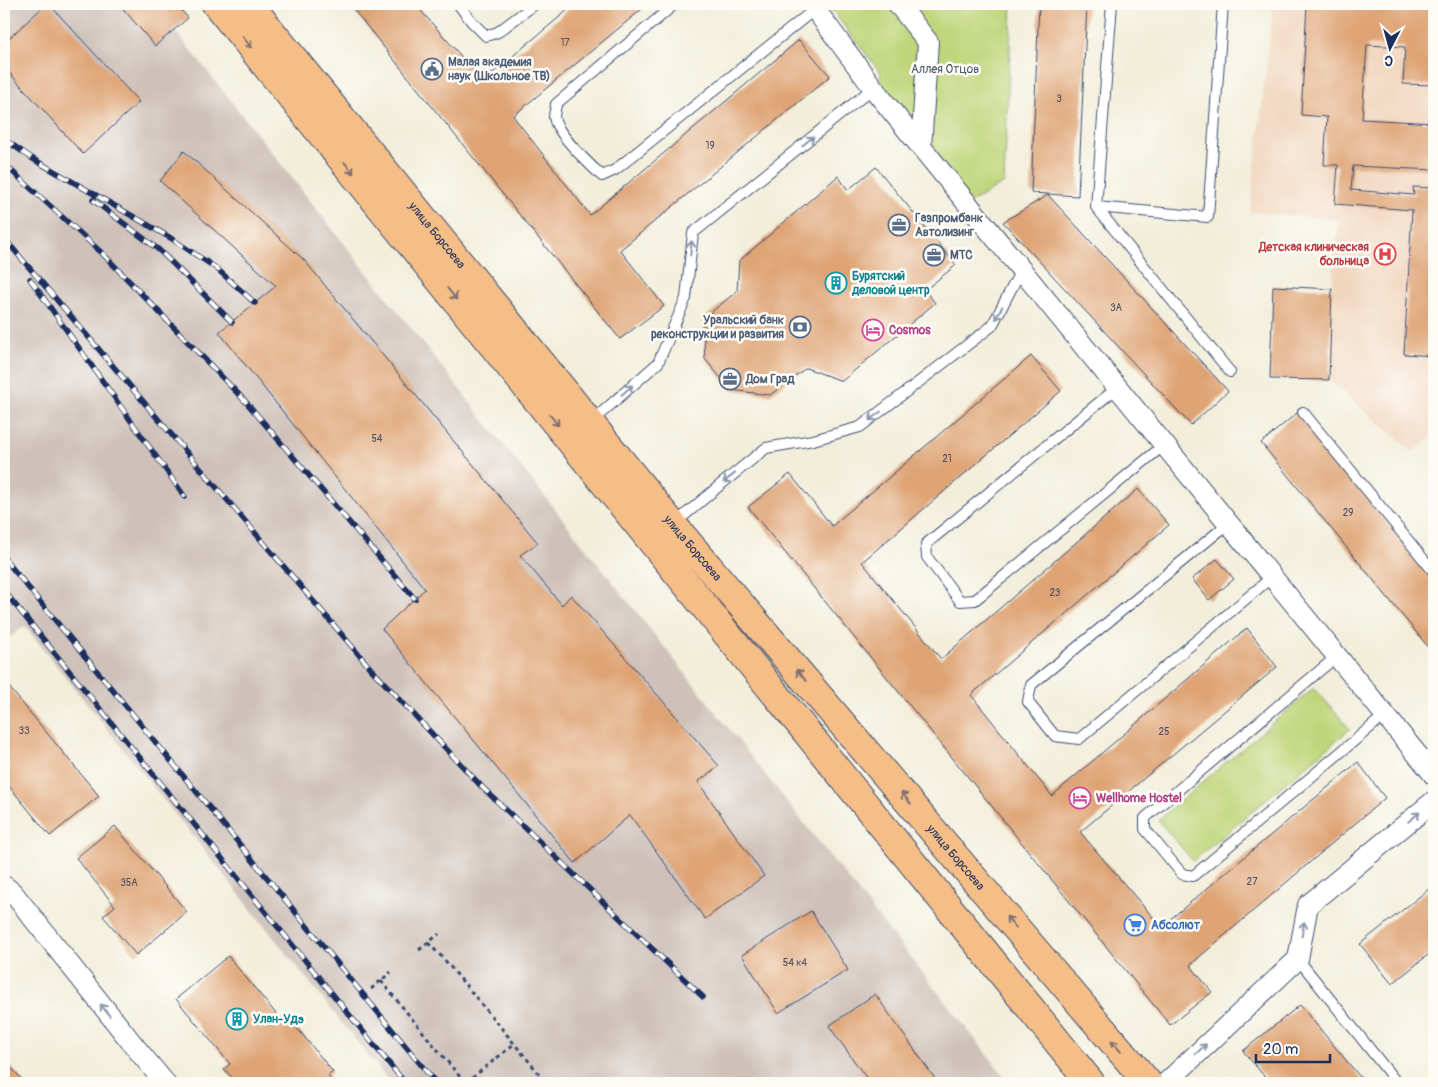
<svg xmlns="http://www.w3.org/2000/svg" width="1438" height="1087" font-family="Pangolin,sans-serif">
  <rect width="100%" height="100%" fill="#fdfcf7"/>
  <filter id="ink" filterUnits="userSpaceOnUse"><feTurbulence type="fractalNoise" baseFrequency=".02" numOctaves="2"/><feDisplacementMap in="SourceGraphic" scale="10" xChannelSelector="R" yChannelSelector="G"/><feConvolveMatrix kernelMatrix="1 2 1 2 8 2 1 2 1" color-interpolation-filters="sRGB"/></filter>
  <filter id="wash" filterUnits="userSpaceOnUse"><feTurbulence type="fractalNoise" baseFrequency=".0096" numOctaves="4" result="noise"/><feDisplacementMap in="SourceGraphic" scale="20" xChannelSelector="R" yChannelSelector="G"/><feGaussianBlur stdDeviation="1.12" result="paint"/><feColorMatrix in="noise" values="0 0 0 0 0 0 0 0 0 0 0 0 0 0 0 0 0 1.4 0 .05"/><feComposite in="paint" operator="in"/></filter>
  <g filter="url(#wash)">
    <rect width="100%" height="100%" fill="#f2eeda"/>
    <path fill="#f1d5bd" d="M1273,4H1434V435L1413,452L1329,380L1332,289L1338,220L1250,212Z"/>
    <path fill="#cec1ba" d="M4,4H154L1010,1083H390L25,626L4,642Z"/>
    <path fill="#bfd579" stroke="#6d826c" d="M827,4H1012L1004,183L968,204L877,93L881,73Z
      M1314,688L1350,729L1193,861L1158,820Z"/>
    <g id="blocks">
      <path fill="#dfa476" d="M46,4H49L139,102L83,154L4,67V43Z
        M119,4H176L188,18L155,46Z
        M349,4H415L483,81L575,4H648L513,116L590,215L799,40L830,76L620,250L664,306L620,339Z
        M1039,4H1087L1078,196L1031,193Z
        M1307,4H1389L1434,6V85L1403,84L1405,47L1367,45L1362,119L1434,123V170L1353,166L1351,190L1414,195L1413,187L1434,188V356L1404,354L1412,210L1335,204L1338,165H1324L1327,117L1301,115Z
        M184,151L304,260L538,543L520,555L562,605L571,595L719,766L698,782L764,876L705,919L630,815L575,863L382,629L425,589L219,332L276,286L160,181Z
        M876,167L956,265L925,290L935,303L842,381L806,368L770,395L731,390L705,359L703,319L737,291L739,261L838,176L848,190Z
        M1048,195L1228,391L1191,425L1003,222Z
        M1273,286L1332,289L1329,380L1270,379Z
        M1031,356L1061,391L862,562L941,659L1138,489L1169,525L971,695L1052,796L1247,628L1277,667L1080,832L1161,927L1358,762L1385,798L1190,965L1212,992L1170,1025L748,507L790,474L832,526Z
        M1297,413L1434,580V654L1261,443Z
        M1217,559L1234,579L1209,600L1192,579Z
        M4,681L99,796L50,836L4,780Z
        M115,826L187,912L136,955L103,916L115,906L76,858Z
        M1434,885V950L1392,984L1360,944Z
        M811,911L848,970L778,1013L742,955Z
        M228,956L282,1021L288,1017L333,1072L328,1076L334,1083H237L224,1069L230,1064L176,999Z
        M875,994L938,1083H870L829,1026Z
        M1300,1005L1365,1083H1270L1243,1051Z
        M4,1059L25,1083H4Z"/>
    </g>
  </g>
  <g filter="url(#ink)">
    <use href="#blocks" fill-opacity="0" stroke="#3b4c71" stroke-width="1"/>
    <g fill="none" stroke-linecap="round" stroke-linejoin="round">
      <g stroke="#3b4c71" stroke-width="12">
        <path id="lane" d="M458,4L472,22L486,36L498,32L535,4
          M675,4L556,104C556,108 554,113 554,117C556,133 590,165 602,176L615,170L815,9
          M1112,4L1096,207L1230,372
          M1096,207L1208,217L1223,4
          M1118,387L926,544L927,557L960,601L975,600L1164,445
          M1303,412L1434,572
          M591,422L658,363L686,298L693,233L873,88
          M1229,523L1031,685L1028,702L1055,736L1079,739L1272,577
          M673,525L719,486L766,448L813,440L860,427L992,326L1021,270
          M1337,656L1145,818V829L1182,874L1193,876L1385,715
          M1298,959L1397,1083"/>
      </g>
      <g stroke="#3b4c71" stroke-width="22">
        <path id="street" d="M898,4L928,42L921,147
          M815,9L877,93L1434,775
          M4,886L13,893L136,1048L165,1083
          M1166,1083L1298,959L1308,905L1434,801"/>
      </g>
      <g stroke="#3b4c71" stroke-width="30">
        <g id="primary">
          <path d="M216,4L1091,1083"/>
          <path id="s1" d="M249,4L673,525L1148,1083"/>
        </g>
      </g>
      <path stroke="#3b4c71" stroke-width="3" stroke-dasharray="4 4" stroke-linecap="butt" d="M428,943L443,958L547,1083
        M419,950L439,934
        M381,981L465,1083
        M371,989L391,972
        M466,1083L514,1044"/>
      <use href="#lane" stroke="#fff" stroke-width="10"/>
      <use href="#street" stroke="#fff" stroke-width="20"/>
      <use href="#primary" stroke="#f6be87" stroke-width="28"/>
      <g stroke="#1b2f5e" stroke-width="5.5">
        <path id="rail" d="M4,139L33,159L169,237L216,268L255,303
          M4,164L103,254L246,402L415,599
          M93,200L159,250L232,322
          M4,238L372,670L482,787L703,997
          M30,279L185,497
          M4,558L436,1083
          M4,591L405,1083"/>
      </g>
      <use href="#rail" stroke="#fdfcf7" stroke-width="4" stroke-dasharray="11" stroke-linecap="butt"/>
    </g>
    <defs><path id="oneway-shaft" d="M-6 0H5M1.5-3L5.5 0L1.5 3" fill="none" stroke-width="1.6" stroke-linecap="round" stroke-linejoin="round" transform="scale(1.25)"/></defs>
    <g stroke="#7e6f70">
      <use href="#oneway-shaft" transform="translate(247 42) rotate(51)"/>
      <use href="#oneway-shaft" transform="translate(349 168) rotate(51)"/>
      <use href="#oneway-shaft" transform="translate(452 294) rotate(51)"/>
      <use href="#oneway-shaft" transform="translate(554 420) rotate(51)"/>
      <use href="#oneway-shaft" transform="translate(801 675) rotate(-130)"/>
      <use href="#oneway-shaft" transform="translate(906 798) rotate(-130)"/>
      <use href="#oneway-shaft" transform="translate(1011 922) rotate(-130)"/>
      <use href="#oneway-shaft" transform="translate(1116 1046) rotate(-130)"/>
    </g>
    <g stroke="#8d97ae">
      <use href="#oneway-shaft" transform="translate(808 141) rotate(-39)"/>
      <use href="#oneway-shaft" transform="translate(691 248) rotate(-84)"/>
      <use href="#oneway-shaft" transform="translate(999 313) rotate(117)"/>
      <use href="#oneway-shaft" transform="translate(627 390) rotate(-41)"/>
      <use href="#oneway-shaft" transform="translate(875 416) rotate(143)"/>
      <use href="#oneway-shaft" transform="translate(729 478) rotate(142)"/>
      <use href="#oneway-shaft" transform="translate(1414 817) rotate(-40)"/>
      <use href="#oneway-shaft" transform="translate(1303 929) rotate(-80)"/>
      <use href="#oneway-shaft" transform="translate(105 1010) rotate(-128)"/>
      <use href="#oneway-shaft" transform="translate(1201 1049) rotate(-43)"/>
    </g>
  </g>
  <defs>
    <g id="civic-ring" transform="scale(1.125)"><circle r="9.5" fill="#fdfcf7" stroke="#5c6f8a" stroke-width="1.5"/><path d="M-.6-6.5H3V-4.5H.6V-3L4-1V1h2V6H-6V1h2V-1L-.6-3ZM-1.2 2.5V6h2.4V2.5Z" fill="#5c6f8a"/></g>
    <g id="office-ring" transform="scale(1.125)"><circle r="9.5" fill="#fdfcf7" stroke="#5c6f8a" stroke-width="1.5"/><path d="M-6-3h4V-5.5h4V-3h4V5H-6ZM-1-4.5V-3h2v-1.5ZM-6 0V1H6V0Z" fill="#5c6f8a"/></g>
    <g id="hospital-ring" transform="scale(1.125)"><circle r="9.5" fill="#fdfcf7" stroke="#e0444e" stroke-width="1.5"/><path d="M-5-5h3v3.5h4V-5h3V5h-3V1.5h-4V5h-3Z" fill="#e0444e"/></g>
    <g id="building-ring" transform="scale(1.125)"><circle r="9.5" fill="#fdfcf7" stroke="#0f9aa8" stroke-width="1.5"/><path d="M-4-6H4V6H1V3H-1V6H-4ZM-2.5-4.3h1.7v1.8h-1.7ZM.8-4.3h1.7v1.8H.8ZM-2.5-1h1.7V.8h-1.7ZM.8-1h1.7V.8H.8Z" fill="#0f9aa8"/></g>
    <g id="bank-ring" transform="scale(1.125)"><circle r="9.5" fill="#fdfcf7" stroke="#5c6f8a" stroke-width="1.5"/><path d="M-6-4H6V4H-6ZM0-2.3a2.3 2.3 0 1 0 0 4.6a2.3 2.3 0 1 0 0-4.6Z" fill="#5c6f8a"/></g>
    <g id="hotel-ring" transform="scale(1.125)"><circle r="9.5" fill="#fdfcf7" stroke="#d1479c" stroke-width="1.5"/><path d="M-6-4.5h1.5V1H6V5H4.5V3h-9V5H-6ZM-4 0a1.8 1.8 0 1 1 3.6 0ZM.5 0V-2.5h3Q6-2.5 6 0Z" fill="#d1479c"/></g>
    <g id="supermarket-ring" transform="scale(1.125)"><circle r="9.5" fill="#fdfcf7" stroke="#3f7fe0" stroke-width="1.5"/><path d="M-6-5.5h2.5l.6 2H6L4.5 2H-2.5L-4.4-4H-6ZM-1.5 3.2a1.3 1.3 0 1 0 .1 0ZM3 3.2a1.3 1.3 0 1 0 .1 0Z" fill="#3f7fe0"/></g>
  </defs>
  <g fill-rule="evenodd">
    <use href="#civic-ring" x="432" y="69"/>
    <use href="#office-ring" x="899" y="225"/>
    <use href="#hospital-ring" x="1385" y="254"/>
    <use href="#office-ring" x="934" y="255"/>
    <use href="#building-ring" x="836" y="283"/>
    <use href="#bank-ring" x="800" y="327"/>
    <use href="#hotel-ring" x="873" y="330"/>
    <use href="#office-ring" x="730" y="379"/>
    <use href="#hotel-ring" x="1080" y="798"/>
    <use href="#supermarket-ring" x="1135" y="925"/>
    <use href="#building-ring" x="237" y="1019"/>
  </g>
  <g text-anchor="middle" stroke-width="5" stroke-linejoin="round" paint-order="stroke">
    <g font-size="10" fill="#4c4c64">
      <text x="565" y="46">17</text>
      <text x="1059" y="102">3</text>
      <text x="710" y="149">19</text>
      <text x="1116" y="311">3А</text>
      <text x="377" y="442">54</text>
      <text x="947" y="462">21</text>
      <text x="1348" y="516">29</text>
      <text x="1055" y="596">23</text>
      <text x="24" y="734">33</text>
      <text x="1164" y="735">25</text>
      <text x="1252" y="885">27</text>
      <text x="129" y="886">35А</text>
      <text x="795" y="966">54 к4</text>
    </g>
    <g font-size="12" font-weight="bold" fill="#4e5e75" stroke="#fdfcf7" text-anchor="start">
      <text x="448" y="66">Малая академия<tspan x="448" dy="14">наук (Школьное ТВ)</tspan></text>
      <text x="915" y="222">Газпромбанк<tspan x="915" dy="14">Автолизинг</tspan></text>
      <text x="950" y="259">МТС</text>
      <text x="784" y="324" text-anchor="end">Уральский банк<tspan x="784" dy="14">реконструкции и развития</tspan></text>
      <text x="746" y="383">Дом Град</text>
    </g>
    <g font-size="12" fill="#445865" stroke="#fdfcf7">
      <text x="945" y="73">Аллея Отцов</text>
    </g>
    <g font-size="12" fill="#1b2f5e" stroke="#fdfcf7">
      <text dy="4" stroke="none"><textPath href="#s1" startOffset="298">улица Борсоева</textPath></text>
      <text dy="4" stroke="none"><textPath href="#s1" startOffset="702">улица Борсоева</textPath></text>
      <text dy="4" stroke="none"><textPath href="#s1" startOffset="1108">улица Борсоева</textPath></text>
    </g>
    <g font-size="12" font-weight="bold" fill="#be3a42" stroke="#fdfcf7" text-anchor="end">
      <text x="1369" y="251">Детская клиническая<tspan x="1369" dy="14">больница</tspan></text>
    </g>
    <g font-size="12" font-weight="bold" fill="#0d838f" stroke="#fdfcf7" text-anchor="start">
      <text x="852" y="280">Бурятский<tspan x="852" dy="14">деловой центр</tspan></text>
      <text x="253" y="1023">Улан-Удэ</text>
    </g>
    <g font-size="12" font-weight="bold" fill="#b23c85" stroke="#fdfcf7" text-anchor="start">
      <text x="889" y="334">Cosmos</text>
      <text x="1096" y="802">Wellhome Hostel</text>
    </g>
    <g font-size="12" font-weight="bold" fill="#366cbe" stroke="#fdfcf7" text-anchor="start">
      <text x="1151" y="929">Абсолют</text>
    </g>
  </g>
  <rect width="1438" height="1087" fill="none" stroke="#fdfcf7" stroke-width="20"/>
  <g transform="translate(1390 48) rotate(186)" stroke="#fdfcf7" stroke-width="4" paint-order="stroke">
  <path d="M0-4L9 19L0 12L-9 19Z" fill="#1b2f5e"/>
  <text y="-8" font-size="14" font-weight="bold" text-anchor="middle" fill="#1b2f5e">С</text>
  </g>
  <path d="M1256 1054v8h74v-8" fill="none" stroke="#1b2f5e" stroke-width="2.5"/>
  <text x="1263" y="1054" font-size="15" fill="#1b2f5e" stroke="#fdfcf7" stroke-width="4" paint-order="stroke">20 m</text>
</svg>
